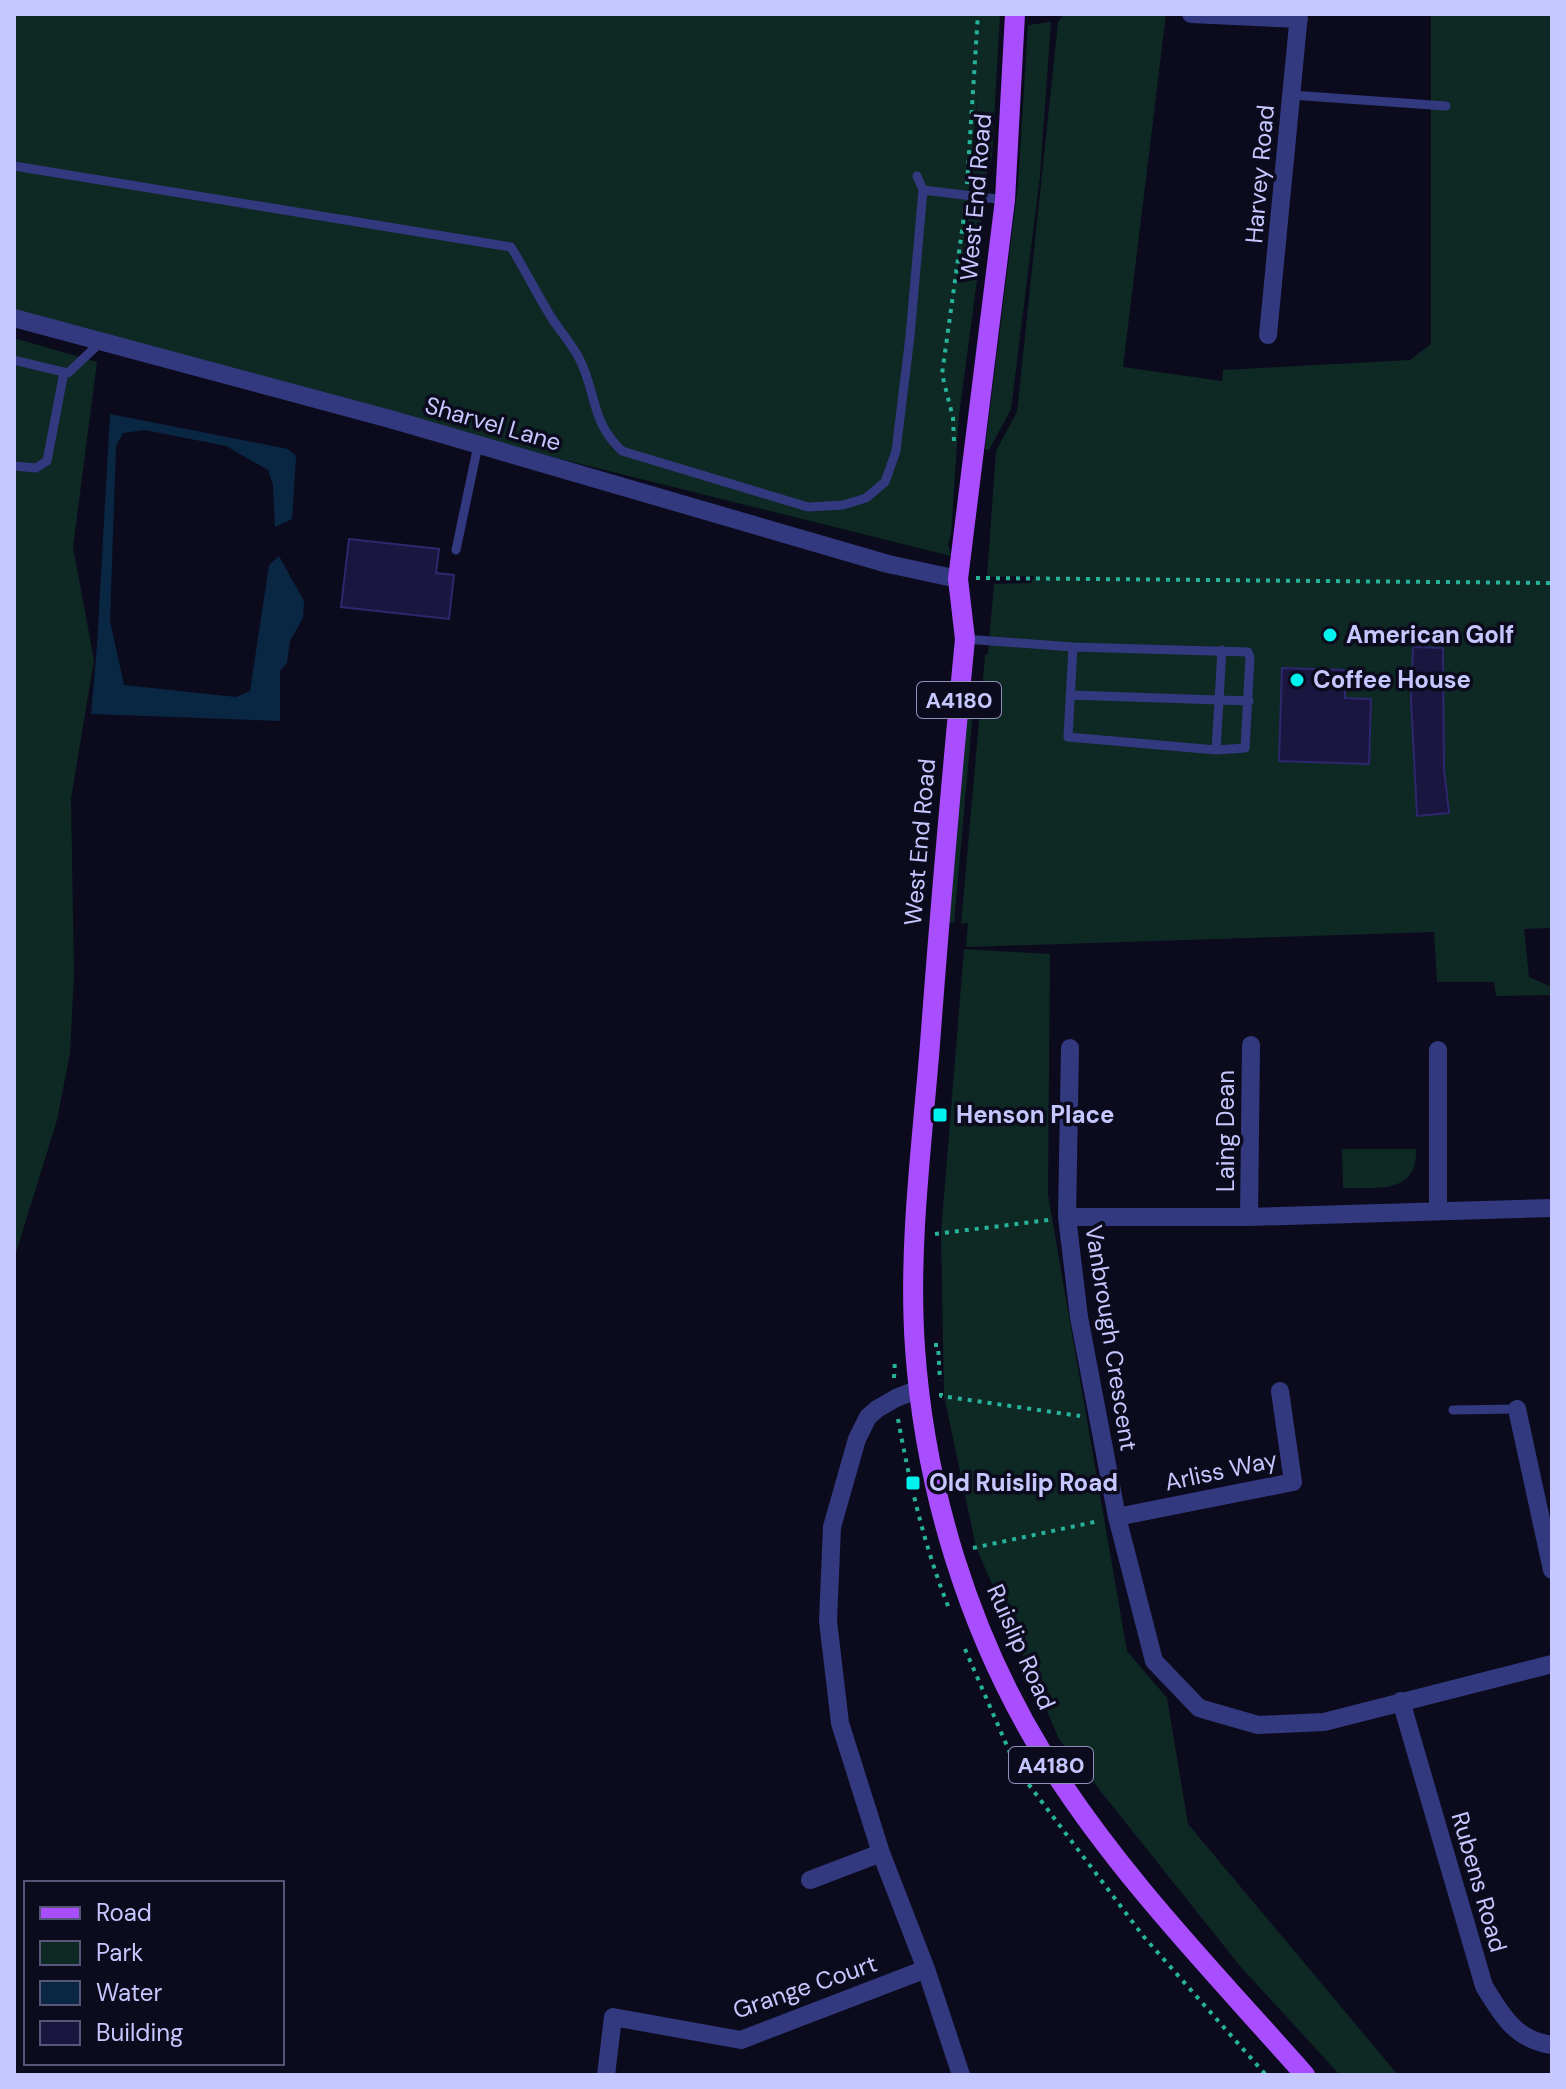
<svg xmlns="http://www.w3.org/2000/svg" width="1566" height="2089" font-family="'DM Sans',sans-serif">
  <rect width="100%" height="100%" fill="#0c0b1e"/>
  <path fill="#0e2824" d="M14,14H1000L992,157L985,179L972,183L978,90L963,251L970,208L978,213L984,228L959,415L951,534L948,544L951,556L279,389L14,317Z
    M1064,14H1166L1123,367L1222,381L1223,370L1410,360L1431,344V14H1552V928L1524,929L1529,977L1552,987V995L1496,996L1494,982H1437L1434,932L966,947L968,923L961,924L985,655L988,654L994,584L1031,583L1034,576L987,577L996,451L1017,412L1058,22Z
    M1051,22L1040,176L1011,409L989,450L985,449L1018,185L1028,25Z
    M14,338L97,362L73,547L94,660L71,799L74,975L70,1053L57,1120L14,1259Z
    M965,710L973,711L954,923L947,922Z
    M964,949L1050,954L1048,1195L1127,1651L1167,1698L1188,1824L1398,2075H1340L1240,1966L1059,1739L976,1547L944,1396L941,1233Z
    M1342,1149H1416C1418,1196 1375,1187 1343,1188Z"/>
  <path fill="#092743" d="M110,414L288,449L296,456L292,519L275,527L273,485L268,470L226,446L145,430L123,433L116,446L110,621L124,685L236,697L250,691L269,565L279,556L304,601L303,618L290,641L287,663L280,671V721L91,714L97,646Z"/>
  <path fill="#1a163f" stroke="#2d276d" stroke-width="2" d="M349,539L439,549L436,573L454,575L449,619L341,607Z
    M1413,647L1443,648L1444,769L1449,813L1417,816L1411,700Z
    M1282,668L1345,670V698L1371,699L1369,764L1279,761Z"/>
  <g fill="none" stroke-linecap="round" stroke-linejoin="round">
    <path stroke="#27b39b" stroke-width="4" stroke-dasharray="4 6" stroke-linecap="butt" d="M967,184L978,14
      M954,441L953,418L942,374L965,209
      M976,578L1552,583
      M935,1234L1049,1220
      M934,1345H938L940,1381
      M894,1378L895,1359
      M941,1393V1396L1080,1416
      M898,1419C910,1485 925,1549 950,1611
      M973,1548L1099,1521
      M965,1649L1017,1769L1144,1937L1266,2075"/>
    <path stroke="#33397f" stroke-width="9" d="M1291,95L1446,106
      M14,166L511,247C525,270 537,294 551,317C560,331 571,343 579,358C597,393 590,421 622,451L808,507L843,505L866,498L885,482L896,451L910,336L923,190L1005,200
      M917,176L923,190
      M14,360L68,373L102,341
      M14,466L36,468L47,461L64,372
      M456,550L478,445
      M965,639L1073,647L1248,652L1250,658L1245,748L1216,750L1068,737L1073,647
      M1070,695L1249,701
      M1216,750L1222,650
      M1453,1410L1517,1409"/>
    <path stroke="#33397f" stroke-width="18" d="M1191,14L1299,19
      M14,318L390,419L888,564L958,579
      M1268,335L1299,14
      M1552,1208L1249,1217H1067L1079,1317L1117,1517L1154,1661L1199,1708L1258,1725L1324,1722L1552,1664
      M1438,1211V1050
      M1067,1217L1070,1048
      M1249,1217L1251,1045
      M919,1389L896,1398L877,1409L868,1417L857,1439L832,1527L828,1621L840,1723L881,1853L926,1969L961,2075
      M1517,1409L1552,1570
      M1117,1517L1293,1482L1280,1391
      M1401,1701L1484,1986C1501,2014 1515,2040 1552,2045
      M810,1880L881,1853
      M606,2075L613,2017L741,2040L926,1969"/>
    <path stroke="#a94eff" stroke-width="20" d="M1015,14L1005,200L958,579L965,639C952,774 940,909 930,1044C922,1144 908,1247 915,1348C925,1490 969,1633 1043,1754C1115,1871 1214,1972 1305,2075"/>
  </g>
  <g fill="#00f2ef" stroke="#0c0b1e" stroke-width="3">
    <circle cx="1330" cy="635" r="8"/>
    <circle cx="1297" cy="680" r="8"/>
    <rect x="932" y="1107" width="16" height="16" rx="4"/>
    <rect x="905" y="1475" width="16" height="16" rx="4"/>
  </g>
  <g text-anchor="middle" stroke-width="7" stroke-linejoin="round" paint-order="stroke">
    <g fill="#0c0b1e" stroke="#8f8fbc" stroke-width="2">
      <rect x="917" y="682" width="84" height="36" rx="6"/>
      <rect x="1009" y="1747" width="84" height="36" rx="6"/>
    </g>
    <g font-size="22" font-weight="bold" fill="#c7c7ff">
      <text x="959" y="708">A4180</text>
      <text x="1051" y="1773">A4180</text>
    </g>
    <g font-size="24" fill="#c7c7ff" stroke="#0c0b1e">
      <text transform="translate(1260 174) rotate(-85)" y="8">Harvey Road</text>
      <text transform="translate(976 197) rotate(-85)" y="8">West End Road</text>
      <text transform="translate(493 424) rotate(16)" y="8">Sharvel Lane</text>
      <text transform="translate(920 842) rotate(-85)" y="8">West End Road</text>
      <text transform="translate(1226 1131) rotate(-90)" y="8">Laing Dean</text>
      <text transform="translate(1111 1338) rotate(81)" y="8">Vanbrough Crescent</text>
      <text transform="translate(1221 1471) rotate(-12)" y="8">Arliss Way</text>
      <text transform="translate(1021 1647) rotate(66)" y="8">Ruislip Road</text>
      <text transform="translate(1479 1882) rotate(74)" y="8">Rubens Road</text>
      <text transform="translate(805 1987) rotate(-19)" y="8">Grange Court</text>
    </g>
    <g font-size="24" font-weight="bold" fill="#c7c7ff" stroke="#0c0b1e" text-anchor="start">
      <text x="1346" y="643">American Golf</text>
      <text x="1313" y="688">Coffee House</text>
      <text x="956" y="1123">Henson Place</text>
      <text x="929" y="1491">Old Ruislip Road</text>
    </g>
  </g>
  <rect width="1566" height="2089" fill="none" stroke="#c7c7ff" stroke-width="32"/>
  <rect x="24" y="1881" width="260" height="184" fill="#0c0b1e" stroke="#575678" stroke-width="2"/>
  <rect x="40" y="1907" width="40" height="12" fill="#a94eff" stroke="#575678" stroke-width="2"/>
  <text x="96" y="1921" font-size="24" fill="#c7c7ff">Road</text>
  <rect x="40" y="1941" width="40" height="24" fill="#0e2824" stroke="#575678" stroke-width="2"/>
  <text x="96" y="1961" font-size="24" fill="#c7c7ff">Park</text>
  <rect x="40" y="1981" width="40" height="24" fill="#092743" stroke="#575678" stroke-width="2"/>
  <text x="96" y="2001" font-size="24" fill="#c7c7ff">Water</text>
  <rect x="40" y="2021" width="40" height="24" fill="#1a163f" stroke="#575678" stroke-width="2"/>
  <text x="96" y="2041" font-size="24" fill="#c7c7ff">Building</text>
</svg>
